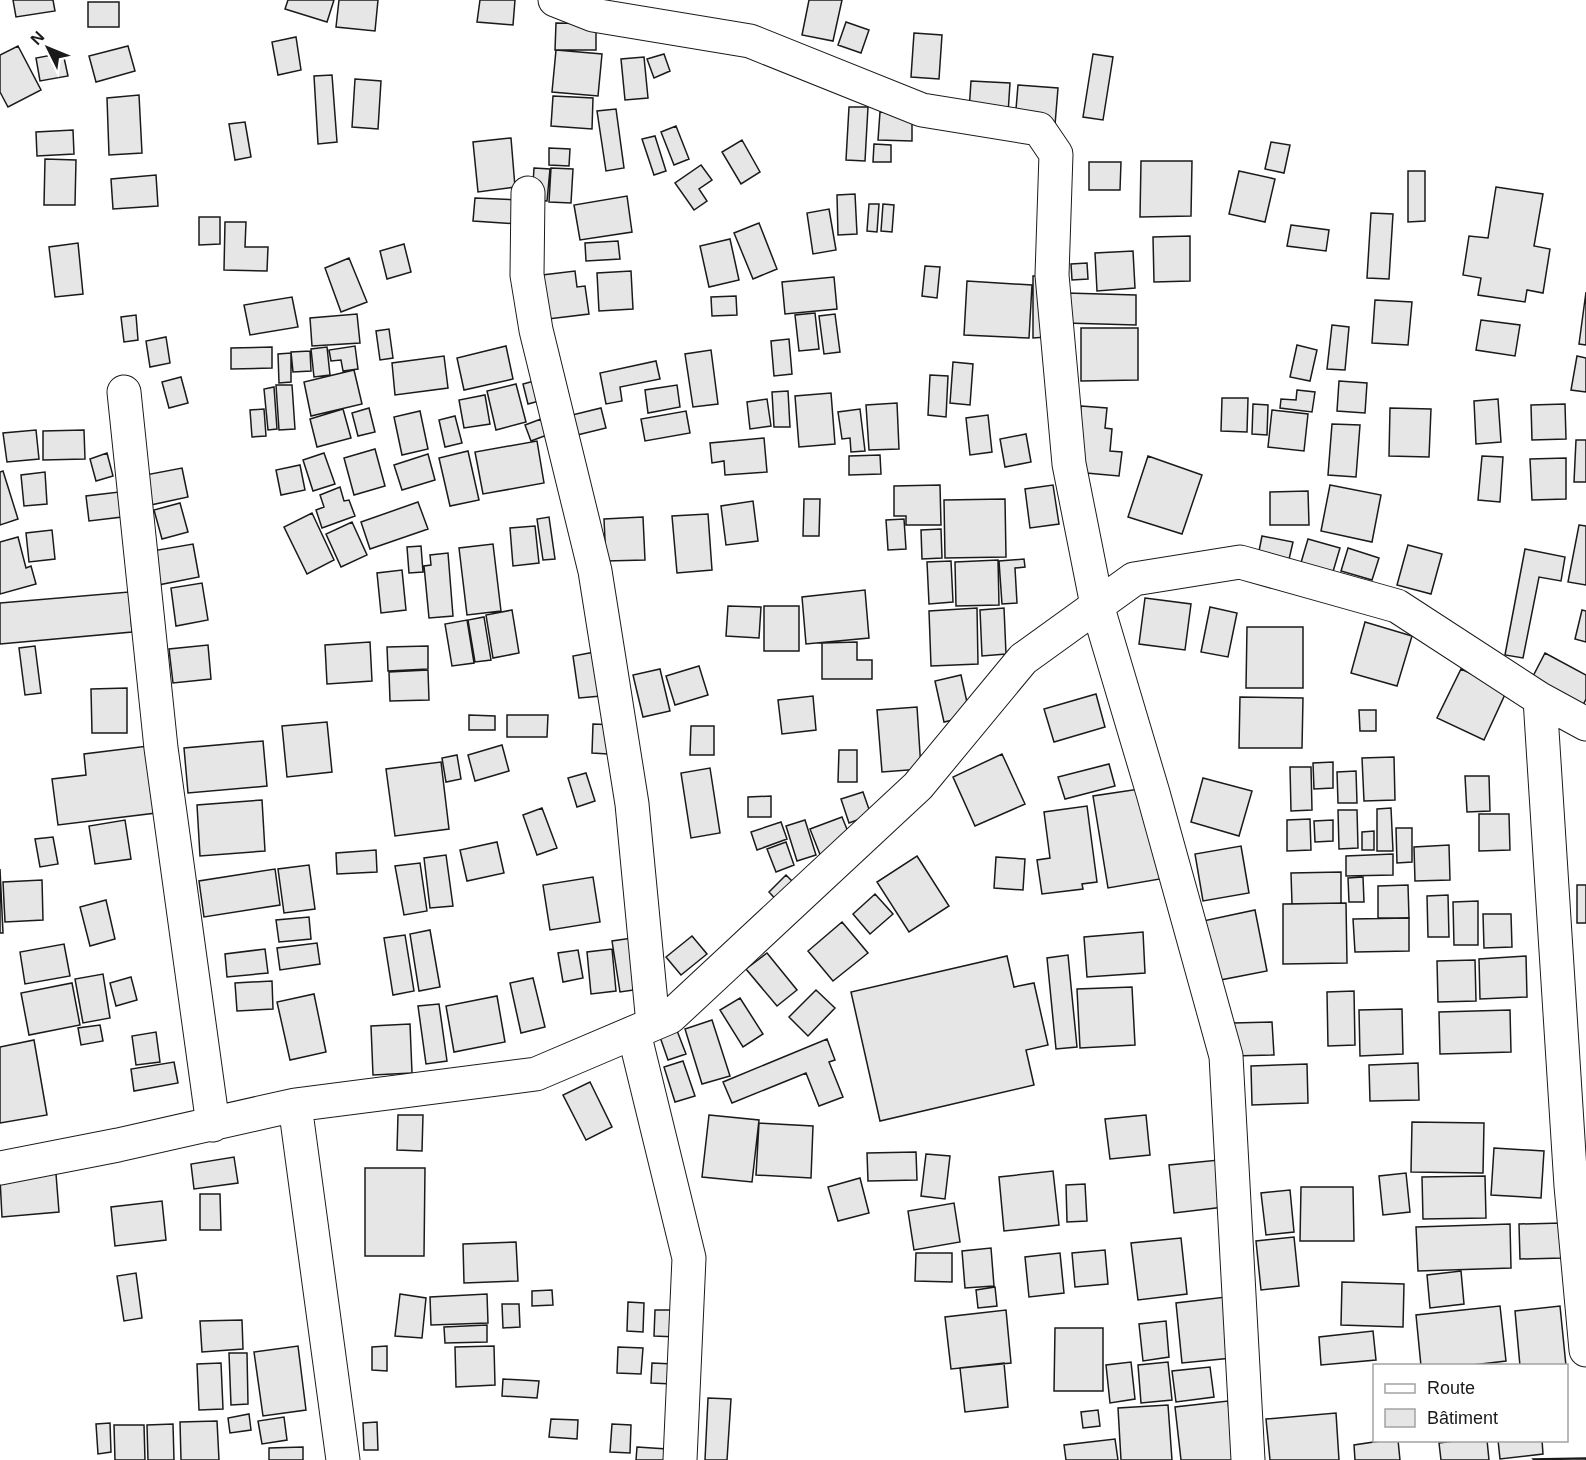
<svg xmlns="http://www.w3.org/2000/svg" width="1586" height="1460" font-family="Arial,sans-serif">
  <rect width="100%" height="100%" fill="#fff"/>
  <path fill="#e6e6e6" stroke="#1a1a1a" stroke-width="1.5" d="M13,0H53L55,11L16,17Z
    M288,0H334L327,22L285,9Z
    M339,0H378L375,31L336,27Z
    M480,0H515L513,25L477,22Z
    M809,0H842L833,41L802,35Z
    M88,2H119V27H88Z
    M846,22L869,30L861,53L838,45Z
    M556,23L596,24V50H555Z
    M914,33L942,35L939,79L911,77Z
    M296,37L301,70L278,75L272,42Z
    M18,46L41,90L8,107L0,92V55Z
    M128,46L135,71L96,82L89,56Z
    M556,50L602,54L598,96L552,92Z
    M63,53L68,76L40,81L36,58Z
    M664,54L670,71L654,78L647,59Z
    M1093,54L1113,57L1103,120L1083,117Z
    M644,57L648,98L625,100L621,59Z
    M332,75L337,142L318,144L314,76Z
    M355,79L381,81L378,129L352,127Z
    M971,81L1010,83L1008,114L969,111Z
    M1018,85L1058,88L1055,125L1015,121Z
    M139,95L142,153L109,155L107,98Z
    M553,96L593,98L592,129L551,126Z
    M849,107H868L865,161L846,160Z
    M616,109L624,168L606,171L597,111Z
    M880,112L912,113V141L878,140Z
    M245,122L251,157L235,160L229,124Z
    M676,126L689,159L674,165L661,132Z
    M73,130L74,154L37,156L36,132Z
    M655,136L666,171L654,175L642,139Z
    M511,138L515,187L478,192L473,142Z
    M742,140L760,172L741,184L722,152Z
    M1271,142L1290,145L1284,173L1265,169Z
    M874,144L891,145V162H873Z
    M549,148L570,149L569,166L549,165Z
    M45,159L76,160L75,205H44Z
    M1141,161H1192L1191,216L1140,217Z
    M1089,162H1121L1120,190H1089Z
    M701,165L712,180L699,189L707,201L694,210L675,183Z
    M534,168L550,169L547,201L532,200Z
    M551,168L573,169L571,203L549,202Z
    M1239,171L1275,179L1265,222L1229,214Z
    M1408,171H1425V221L1408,222Z
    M156,175L158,206L113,209L111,179Z
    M1496,187L1543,194L1534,246L1550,249L1543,293L1527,290L1525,302L1478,295L1481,278L1463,275L1469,236L1488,238Z
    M855,194L857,234L838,235L837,195Z
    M627,196L632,232L580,240L574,205Z
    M475,198L520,200L519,224L473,221Z
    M869,204H879L877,232L867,231Z
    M883,204L894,205L892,232L881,231Z
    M829,209L836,250L813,254L807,213Z
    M1371,213L1393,214L1389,279L1367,278Z
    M199,217H220V244L199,245Z
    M225,222H246L245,247H268L267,271L224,270Z
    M759,223L777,269L753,279L734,233Z
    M1291,225L1329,230L1326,251L1287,246Z
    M1190,236V281L1154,282L1153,237Z
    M730,239L739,280L709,287L700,246Z
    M618,241L620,259L586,261L585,243Z
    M78,243L83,294L55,297L49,247Z
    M404,244L411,272L387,279L380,251Z
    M1133,251L1135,288L1097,291L1095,253Z
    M349,258L367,302L341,312L325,268Z
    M1087,263L1088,279L1072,280L1071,264Z
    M925,266L940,267L937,298L922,296Z
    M575,271L577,287L585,286L589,314L540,320L534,276Z
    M631,271L633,309L599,311L597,273Z
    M1033,276H1048L1047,337L1033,338Z
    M834,277L837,309L785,314L782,282Z
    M967,281L1032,285L1029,338L964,335Z
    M1586,292V345L1579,344Z
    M1066,293L1136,295V325L1065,323Z
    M736,296L737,315L712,316L711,297Z
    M292,297L298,327L250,335L244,305Z
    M1375,300L1412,302L1408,345L1372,343Z
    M815,313L819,349L799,351L795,315Z
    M357,314L360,343L312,346L310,318Z
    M835,314L840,352L824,354L819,316Z
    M136,315L138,340L124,342L121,317Z
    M1481,320L1520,325L1515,356L1476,350Z
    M1332,325L1349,327L1345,370L1327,369Z
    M1081,328H1138V380L1081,381Z
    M389,329L393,358L380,360L376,331Z
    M166,337L170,363L150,367L146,341Z
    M789,339L792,374L774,376L771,341Z
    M1297,345L1317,350L1310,381L1290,377Z
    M355,346L358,369L343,371L341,360L331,361L329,350Z
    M506,346L513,379L464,390L457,358Z
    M272,347V368L231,369V348Z
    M327,347L330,375L314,377L311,349Z
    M711,350L718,404L693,407L685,354Z
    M310,351L311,371L293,372L291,352Z
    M291,353V382L279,383L278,354Z
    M444,356L448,388L395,395L392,363Z
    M1577,356L1586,358V392L1571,390Z
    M656,361L660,379L620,387L622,401L606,404L600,373Z
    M953,362L973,364L970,405L950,403Z
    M354,370L362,404L311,416L304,382Z
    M930,375L948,376L946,417L928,415Z
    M181,377L188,403L169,408L162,382Z
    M538,380L543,400L528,404L523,384Z
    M1339,381L1367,383L1365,413L1337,411Z
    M516,384L526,422L496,430L487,391Z
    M276,385H292L295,429L279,430Z
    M677,385L680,407L648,413L645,390Z
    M274,387L277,429L268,430L264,389Z
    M1297,390L1315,392L1312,412L1280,408L1281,399L1296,400Z
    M788,391L790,427H774L772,392Z
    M831,393L835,444L799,447L795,396Z
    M485,395L490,424L464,428L459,400Z
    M1222,398H1248L1247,432L1221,431Z
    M767,399L771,426L750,429L747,402Z
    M1498,399L1501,442L1476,444L1474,401Z
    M897,403L899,449L869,450L866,405Z
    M1253,404L1268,405L1267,435L1252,434Z
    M1565,404L1566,439L1532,440L1531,405Z
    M1081,406L1107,408L1105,428L1112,429L1110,451L1122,452L1119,476L1075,472Z
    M369,408L375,432L358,436L352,413Z
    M601,408L606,428L573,436L568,416Z
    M1390,408L1431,409L1429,457L1389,456Z
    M264,409L266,436L252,437L250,410Z
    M343,409L351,438L317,447L310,419Z
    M860,409L865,451L851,452L850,438L842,439L838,412Z
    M1272,410L1308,414L1304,451L1268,447Z
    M420,411L428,449L402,455L394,417Z
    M686,411L690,433L645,441L641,419Z
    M988,415L992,452L970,455L966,418Z
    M455,416L462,443L445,447L439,420Z
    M541,419L547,435L531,441L525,425Z
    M1332,424L1360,425L1356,477L1328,475Z
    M36,430L39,459L7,462L3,433Z
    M84,430L85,459L43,460V431Z
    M1026,434L1031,462L1005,467L1000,439Z
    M764,438L767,472L725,475L724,461L712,463L710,443Z
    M1576,440H1586V482H1574Z
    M537,441L544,483L483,494L475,452Z
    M375,449L385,486L354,495L344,458Z
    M468,451L479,500L450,506L439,458Z
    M107,453L113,476L96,481L90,459Z
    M324,453L335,484L313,491L303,460Z
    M428,454L435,480L402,490L394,465Z
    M880,455L881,474L849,475V456Z
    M1148,456L1202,475L1182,534L1128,517Z
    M1482,456L1503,457L1500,502L1478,500Z
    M1566,458V499L1532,500L1530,459Z
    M300,465L305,490L281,495L276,470Z
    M182,468L188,497L146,506L140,476Z
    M3,471L18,519L0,525V472Z
    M45,472L47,504L24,506L21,475Z
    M940,485L941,525H906V516H894V486Z
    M1053,485L1059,524L1030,528L1025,489Z
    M1330,485L1381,495L1372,542L1321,531Z
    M340,487L344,501L349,500L355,516L322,528L316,510L324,507L320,495Z
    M1308,491L1309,525H1270V492Z
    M119,492L122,517L89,521L86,496Z
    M804,499H820L819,536H803Z
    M1005,499L1006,557L945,558L944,500Z
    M753,501L758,541L726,545L721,506Z
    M418,502L428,529L370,549L361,522Z
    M180,503L188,532L162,539L154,510Z
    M312,513L334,560L307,574L284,527Z
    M708,514L712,570L677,573L672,516Z
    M549,517L555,559L543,560L537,519Z
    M643,517L645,560L606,561L604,519Z
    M904,519L906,549L888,550L886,520Z
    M352,522L367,555L341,567L326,534Z
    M1579,525L1586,526V585L1568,582Z
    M535,526L539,563L513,566L510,528Z
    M941,529L942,558L922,559L921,530Z
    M52,530L55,559L29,562L26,533Z
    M1262,536L1293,542L1287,568L1257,561Z
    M18,537L26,568L31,566L36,584L0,594V542Z
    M1308,539L1340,548L1332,575L1300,566Z
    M193,544L199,577L158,585L152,551Z
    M493,544L501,611L467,615L459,548Z
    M1408,545L1442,554L1431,594L1397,585Z
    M421,546L423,572L409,573L407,547Z
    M1348,548L1379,558L1372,580L1341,571Z
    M1525,549L1565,557L1561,581L1539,577L1523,658L1505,655Z
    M448,553L453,616L429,618L424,566L431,565L430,555Z
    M1024,559L1025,567L1015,568L1017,603L1002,604L999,561Z
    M998,560L999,605L956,606L955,562Z
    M951,561L953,602L929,604L927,562Z
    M402,570L406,610L381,613L377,573Z
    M202,583L208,620L176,626L171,588Z
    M865,590L869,638L806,644L802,597Z
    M129,592L132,632L0,644V603Z
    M1145,598L1191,604L1185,650L1139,644Z
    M728,606L761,607L759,638L726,636Z
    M764,606H799V651H764Z
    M1210,607L1237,613L1228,657L1201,652Z
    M977,608L978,664L931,666L929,611Z
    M1004,608L1006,654L982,656L980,610Z
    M512,610L519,653L493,658L486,615Z
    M1582,610L1586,611V642L1575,639Z
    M484,617L491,660L475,662L468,620Z
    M467,620L474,663L452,666L445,624Z
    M1365,622L1412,636L1397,686L1351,673Z
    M1247,627H1303V688H1246Z
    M370,642L372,681L327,684L325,645Z
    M857,642V660H872V679H822V643Z
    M208,645L211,679L173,683L169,649Z
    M35,646L41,693L25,695L19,648Z
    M428,646V669L388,671L387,647Z
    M595,652L601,696L579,698L573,656Z
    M1545,653L1586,675V699L1580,711L1529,684Z
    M699,666L708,695L675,705L666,676Z
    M660,669L670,711L643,717L633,675Z
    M1461,669L1507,690L1484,740L1437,718Z
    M428,670L429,700L390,701L389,672Z
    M961,675L970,716L944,722L935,681Z
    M127,688V733H92L91,689Z
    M1096,694L1105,727L1054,742L1044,709Z
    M813,696L816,730L782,734L778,700Z
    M1240,697L1303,698L1302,748H1239Z
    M917,707L921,769L882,772L877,710Z
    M1359,710H1376V731H1360Z
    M469,715L495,716V730H469Z
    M507,715H548L547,737H507Z
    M327,722L332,772L287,777L282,726Z
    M593,724L617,725L608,754L592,753Z
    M691,726H714V755H690Z
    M263,741L267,786L188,793L184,748Z
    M502,745L509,771L475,781L468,755Z
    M148,746L156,813L58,825L52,779L86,775L84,754Z
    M839,750H857V782H838Z
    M1002,754L1025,804L975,826L953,777Z
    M457,755L461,779L446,782L442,758Z
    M1394,757L1395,800L1364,801L1362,758Z
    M441,762L449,829L395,836L386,769Z
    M1333,762V788L1314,789L1313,763Z
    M1109,764L1115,786L1065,799L1058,777Z
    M1290,767H1311L1312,810L1291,811Z
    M710,768L720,833L691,838L681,773Z
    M1356,771L1357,803H1338L1337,772Z
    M586,773L595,801L577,807L568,778Z
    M1465,776H1489L1490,811L1467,812Z
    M1203,778L1252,791L1239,836L1191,822Z
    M1146,788L1160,879L1108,888L1093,796Z
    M863,792L871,815L849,823L841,799Z
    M771,796V817H748V797Z
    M262,800L265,851L200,856L197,805Z
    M1087,806L1097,882L1082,884L1083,889L1042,894L1037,860L1050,858L1044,812Z
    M542,808L557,848L537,855L523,815Z
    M1391,808L1393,851H1377V809Z
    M1338,810H1357L1358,848L1339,849Z
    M1479,814H1509L1510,850L1479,851Z
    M842,817L853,844L821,857L810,829Z
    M1310,819L1311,850L1287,851V820Z
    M125,820L131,859L95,864L89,826Z
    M805,820L816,855L797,861L786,826Z
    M1333,820V841L1315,842L1314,821Z
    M781,822L787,839L757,850L751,832Z
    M1396,828H1412V862L1397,863Z
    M1374,831V850H1362V832Z
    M53,837L58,864L40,867L35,839Z
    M497,842L504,873L467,881L460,850Z
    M786,842L794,865L776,872L767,849Z
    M1449,845L1450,880L1415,881L1414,847Z
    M1241,846L1249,893L1203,901L1195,854Z
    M376,850L377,872L337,874L336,853Z
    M1393,854V875L1346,876V856Z
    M446,855L453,906L430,908L424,858Z
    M917,856L949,906L909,932L877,882Z
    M996,857L1025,859L1023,890L994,888Z
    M420,863L427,911L404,915L395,866Z
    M309,865L315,909L284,913L278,869Z
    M0,869L3,933H0Z
    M275,869L280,905L204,917L199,881Z
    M1341,872V903L1292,904L1291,873Z
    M786,875L798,887L781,905L769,892Z
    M593,877L600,922L550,930L543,885Z
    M1363,877L1364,902H1349L1348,878Z
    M42,880L43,920L5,922L3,882Z
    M1408,885L1409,918H1378V886Z
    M1577,885H1586V923H1577Z
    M875,894L893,914L870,934L853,914Z
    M1448,895L1449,937H1428L1427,896Z
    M106,900L115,939L90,946L80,907Z
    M1478,901V945H1454L1453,902Z
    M1346,903L1347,963L1283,964V904Z
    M1255,910L1267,971L1215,981L1203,921Z
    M1483,914H1511L1512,947L1484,948Z
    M309,917L311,939L279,942L276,920Z
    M1409,918V951L1355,952L1353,919Z
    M842,922L868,953L833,981L808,951Z
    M430,930L440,987L419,991L410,934Z
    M1143,932L1145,973L1087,977L1084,937Z
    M405,935L414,991L393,995L384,938Z
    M692,936L707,954L681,975L666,957Z
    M632,938L640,989L620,992L612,941Z
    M317,943L320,964L280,970L277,948Z
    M64,944L70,976L25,984L20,952Z
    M265,949L268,973L227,977L225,954Z
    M612,949L616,991L591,994L587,952Z
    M578,950L583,978L563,982L558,953Z
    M767,953L797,990L777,1006L746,969Z
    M1068,955L1077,1047L1056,1049L1047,958Z
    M1007,956L1014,987L1034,983L1048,1045L1026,1050L1034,1085L880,1121L851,992Z
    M1526,956L1527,997L1480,999L1479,959Z
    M1475,960L1476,1001L1438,1002L1437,961Z
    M103,974L110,1018L83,1023L75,979Z
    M131,977L137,1000L116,1006L110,983Z
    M533,978L545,1027L521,1033L510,983Z
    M272,981L273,1009L237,1011L235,983Z
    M72,983L80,1025L29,1035L21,993Z
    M1132,987L1135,1045L1080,1048L1077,989Z
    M816,990L835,1008L808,1036L789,1017Z
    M1354,991L1355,1045L1328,1046L1327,992Z
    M314,994L326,1052L290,1060L277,1002Z
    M497,996L505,1042L454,1052L446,1006Z
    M740,998L763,1034L743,1047L720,1010Z
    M439,1004L447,1061L426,1064L418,1006Z
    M1402,1009L1403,1054L1360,1056L1359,1010Z
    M1510,1010L1511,1052L1440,1054L1439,1012Z
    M712,1020L730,1076L702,1084L685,1029Z
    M1272,1022L1274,1055L1233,1056V1023Z
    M410,1024L412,1073L373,1075L371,1026Z
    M100,1025L103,1041L81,1045L78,1028Z
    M676,1028L686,1054L668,1060L659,1034Z
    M156,1032L160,1062L136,1065L132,1036Z
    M827,1039L835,1060L829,1062L843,1097L819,1106L806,1073L732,1103L723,1082Z
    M34,1040L47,1115L0,1123V1047Z
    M683,1061L695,1096L675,1102L664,1067Z
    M174,1062L178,1083L134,1091L131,1069Z
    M1418,1063L1419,1100L1370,1101L1369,1065Z
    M1307,1064L1308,1103L1252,1105L1251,1066Z
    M590,1082L612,1127L586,1140L563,1095Z
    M398,1115H423L422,1151L397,1150Z
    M709,1115L759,1120L752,1182L702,1177Z
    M1146,1115L1150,1155L1110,1159L1105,1119Z
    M1412,1122L1484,1123L1483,1173L1411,1172Z
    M759,1123L813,1126L811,1178L756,1175Z
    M1494,1148L1544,1151L1541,1198L1491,1195Z
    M916,1152L917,1180L868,1181L867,1153Z
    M926,1154L950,1156L945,1199L921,1196Z
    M234,1157L238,1183L194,1189L191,1164Z
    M1219,1160L1224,1207L1174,1213L1169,1165Z
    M365,1168H425L424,1256H365Z
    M1053,1171L1059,1225L1004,1231L999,1177Z
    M1406,1173L1410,1212L1383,1215L1379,1176Z
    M56,1174L59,1212L2,1217L0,1179Z
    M1485,1176L1486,1218L1423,1219L1422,1177Z
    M860,1178L869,1213L838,1221L828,1187Z
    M1085,1184L1087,1221L1067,1222L1066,1185Z
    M1301,1187H1353L1354,1241H1300Z
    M1290,1190L1294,1232L1266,1235L1261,1193Z
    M200,1194H220L221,1230H200Z
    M162,1201L166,1240L115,1246L111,1207Z
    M954,1203L960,1242L914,1250L908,1211Z
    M1562,1223L1563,1258L1520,1259L1519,1224Z
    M1510,1224L1511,1268L1418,1271L1416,1227Z
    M1294,1237L1299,1286L1261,1290L1256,1241Z
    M1181,1238L1187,1294L1138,1300L1131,1243Z
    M516,1242L518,1281L464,1283L463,1244Z
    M991,1248L994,1286L965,1288L962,1251Z
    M1105,1250L1108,1284L1075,1287L1072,1253Z
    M916,1253H952V1282L915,1281Z
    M1060,1253L1064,1293L1029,1297L1025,1257Z
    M1461,1271L1464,1304L1430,1308L1427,1275Z
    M136,1273L142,1318L124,1321L117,1276Z
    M1342,1282L1404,1284L1403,1327L1341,1325Z
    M995,1287L997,1306L978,1308L976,1290Z
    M552,1290L553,1305L532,1306V1291Z
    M400,1294L426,1298L422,1338L395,1336Z
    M487,1294L488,1323L431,1325L430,1297Z
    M1226,1297L1232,1358L1182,1363L1176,1303Z
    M628,1302L644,1303L643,1332L627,1331Z
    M502,1304H519L520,1327L503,1328Z
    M1500,1306L1506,1361L1464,1366H1421L1416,1315Z
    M1560,1306L1566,1366H1520L1515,1311Z
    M655,1310H678L677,1337L654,1336Z
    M1006,1310L1011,1363L951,1369L945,1317Z
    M242,1320L243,1349L202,1352L200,1321Z
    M1166,1321L1169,1357L1143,1361L1139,1324Z
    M487,1325V1342L445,1343L444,1327Z
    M1055,1328H1103V1391H1054Z
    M1373,1331L1376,1360L1321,1365L1319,1337Z
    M298,1346L306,1410L263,1416L254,1352Z
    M387,1346V1371L372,1370V1347Z
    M494,1346L495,1385L456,1387L455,1347Z
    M618,1347L643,1348L641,1374L617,1373Z
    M229,1353H247L248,1404L231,1405Z
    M1131,1362L1135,1399L1110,1403L1106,1365Z
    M1168,1362L1172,1400L1141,1403L1138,1365Z
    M221,1363L223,1409L199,1410L197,1364Z
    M652,1363L673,1364L672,1384L651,1383Z
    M1004,1363L1008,1407L965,1412L960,1368Z
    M1210,1367L1214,1397L1176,1402L1172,1371Z
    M503,1379L539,1381L537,1398L502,1396Z
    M708,1398L731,1399L727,1460H705Z
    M1228,1401L1234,1460H1181L1175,1407Z
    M1168,1405L1172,1460H1121L1118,1408Z
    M1098,1410L1100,1426L1083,1428L1081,1412Z
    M1336,1413L1339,1460H1270L1266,1419Z
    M249,1414L251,1430L230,1433L228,1418Z
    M284,1417L287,1440L262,1444L258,1421Z
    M551,1419L578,1420L577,1439L549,1437Z
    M217,1421L219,1460H181L180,1422Z
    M377,1422L378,1450H364L363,1423Z
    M110,1423L111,1452L98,1454L96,1424Z
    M173,1424L174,1460H148L147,1425Z
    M612,1424L631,1425L630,1453L610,1452Z
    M114,1425H144L145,1460H115Z
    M1115,1439L1118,1460H1066L1064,1445Z
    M1387,1440H1398L1400,1460H1355L1354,1445Z
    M1462,1440H1487L1489,1460H1441L1439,1443Z
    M1498,1440H1542L1543,1454L1500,1459Z
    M303,1447V1460H269V1448Z
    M637,1447L667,1449L666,1460H636Z
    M1586,1458V1460H1534L1533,1459Z"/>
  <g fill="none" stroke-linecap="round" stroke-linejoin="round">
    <g stroke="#1a1a1a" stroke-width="35">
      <path id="street" d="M555,0L593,15L750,41L922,110L1039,129L1056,154L1052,275L1069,464L1097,605L1153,793L1226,1056L1248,1460
        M528,193L527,275L536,330L595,571L632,804L653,1024
        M124,392L161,748L213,1125
        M1540,699L1571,1186L1586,1350
        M634,1033L689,1258L680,1460
        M295,1105L343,1460
        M0,1168L118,1145L295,1105L536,1074L670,1017L918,786L1023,659L1134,579L1240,562L1397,606L1540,699L1586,724"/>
    </g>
    <use href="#street" stroke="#fff" stroke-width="33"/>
  </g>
  <rect x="1373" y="1364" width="195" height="78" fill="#ffffff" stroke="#a3a3a3" stroke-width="1.5"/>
  <rect x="1385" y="1384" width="30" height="9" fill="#ffffff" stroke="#a3a3a3" stroke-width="1.5"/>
  <text x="1427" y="1394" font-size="18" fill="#1a1a1a">Route</text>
  <rect x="1385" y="1409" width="30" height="18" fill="#e6e6e6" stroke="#a3a3a3" stroke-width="1.5"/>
  <text x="1427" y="1424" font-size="18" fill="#1a1a1a">Bâtiment</text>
  <g transform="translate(48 48) rotate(313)" stroke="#ffffff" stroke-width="4.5" paint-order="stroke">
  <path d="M0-4.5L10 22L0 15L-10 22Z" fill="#1a1a1a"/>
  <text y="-9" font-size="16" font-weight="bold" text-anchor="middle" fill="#1a1a1a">N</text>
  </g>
</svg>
